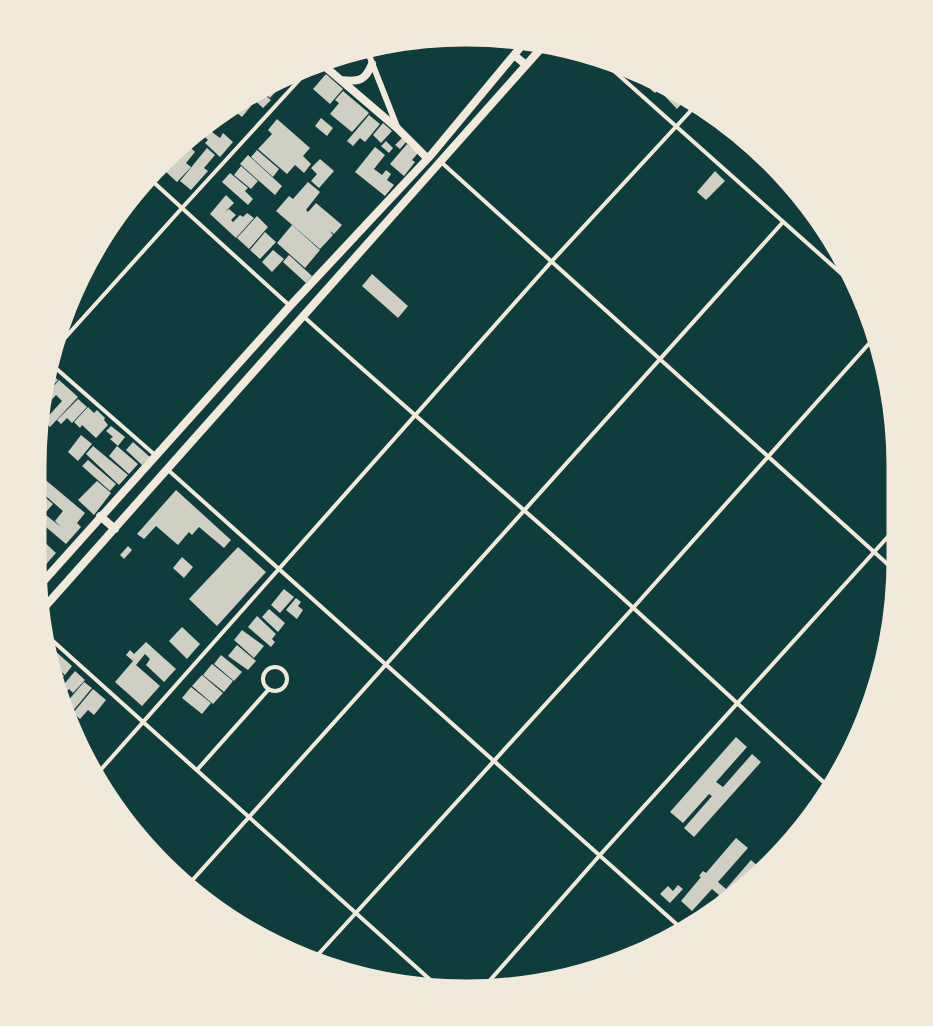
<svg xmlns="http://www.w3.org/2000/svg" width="933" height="1026" font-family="'Roboto Serif',serif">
  <rect width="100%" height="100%" fill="#0f3d3e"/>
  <path fill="#cfcfc3" d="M326,74L343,89L330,104L313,89Z
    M649,79L662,86L655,93L650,89L654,85Z
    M275,84L279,88L270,98L262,91Z
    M662,86L675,93L686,99L677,109L659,90Z
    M343,91L369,113L352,132L330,114L339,103L335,100Z
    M261,92L271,100L263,108L251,97Z
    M244,101L251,106L242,117L231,108Z
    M369,115L380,124L365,142L360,138L353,146L347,141Z
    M321,118L333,128L327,136L315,126Z
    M277,119L310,148L303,156L311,164L304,173L295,165L287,174L258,149L272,134L268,130Z
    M212,122L216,126L212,132L220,138L223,133L233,142L220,157L205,143L208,140L201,133Z
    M383,123L392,131L381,143L373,135Z
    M402,138L406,142L400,149L395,145Z
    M386,141L393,148L389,153L381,146Z
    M407,144L418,153L412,160L415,162L404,176L390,164Z
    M182,147L186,150L167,171L161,165Z
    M190,147L195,152L186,163L191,167L177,182L166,172Z
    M375,147L385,155L374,169L382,175L386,170L391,174L387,180L394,185L385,196L355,172Z
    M207,148L215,155L204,168L208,171L191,190L180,181Z
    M257,150L279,169L273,177L251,157Z
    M248,155L282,186L275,195L240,164Z
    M320,159L334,171L319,188L311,181L317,174L311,168Z
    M241,166L258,181L251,189L234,175Z
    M715,171L725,181L706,200L697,192Z
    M230,173L248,188L245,191L253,199L248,205L222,182Z
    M308,182L320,192L306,210L308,212L316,203L342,225L334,234L330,231L333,235L320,249L276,211L289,196L293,199Z
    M226,195L234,203L225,212L229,209L236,215L231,220L233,222L240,215L243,217L247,213L254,218L236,238L210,214Z
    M257,216L268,227L249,249L237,238Z
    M292,225L320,250L305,268L277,243Z
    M265,232L276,242L260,259L250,250Z
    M273,250L284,259L272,272L262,262Z
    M289,255L312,276L306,283L283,262Z
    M372,274L408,306L398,318L362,286Z
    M49,372L58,380L48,390L45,386V382Z
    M59,380L78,397L50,427L44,421L62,401L56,395L44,408L45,396Z
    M78,399L87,407L72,423L67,418L61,424L57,420Z
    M88,407L94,413L97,410L105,418L104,420L108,425L96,438L82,425L80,428L74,422Z
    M111,426L125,437L118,446L110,439L113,437L106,431Z
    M81,435L92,444L78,461L68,452Z
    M133,442L150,457L142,465L126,450Z
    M93,446L128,475L119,485L86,454Z
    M117,446L138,464L129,474L109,456Z
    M88,460L116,484L110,491L82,466Z
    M42,477L85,513L77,523L81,527L66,544L40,522L46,515L61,527L55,521L63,511L40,491Z
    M97,481L111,493L94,515L78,500Z
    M176,490L231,540L224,548L199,527L192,535L189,532L178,545L156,526L144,539L137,534Z
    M40,493L53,504L46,512L42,509L44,506L40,502Z
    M38,536L56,553L41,570L38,567L37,560Z
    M128,546L132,550L124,559L120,555Z
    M238,547L266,572L217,626L189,599Z
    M182,557L193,567L184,578L173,568Z
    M284,589L294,597L280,613L271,605Z
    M296,598L301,602L298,606L303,610L297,619L286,610Z
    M269,609L285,623L278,632L262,617Z
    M257,616L276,634L272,639L275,642L271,647L248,627Z
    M182,627L200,644L187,659L169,641Z
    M242,630L264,646L254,658L234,640Z
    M45,642L72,666L65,675L52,664Z
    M146,642L176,669L164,682L146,665L150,659L145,654L136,665L160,686L142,706L115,682L133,661L126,655L130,650L134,654Z
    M237,645L256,661L248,670L228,656Z
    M221,655L242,672L234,681L214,664Z
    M212,664L233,681L224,692L203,675Z
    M53,666L64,676L59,683Z
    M75,671L85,680L73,693L69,689L66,692L61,688Z
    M202,675L223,693L213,704L192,686Z
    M84,682L92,688L72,712L67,708L66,703Z
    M191,687L211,703L202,714L182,698Z
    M93,689L106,700L94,715L88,710L80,719L73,713Z
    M736,737L747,747L716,782L723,787L752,754L761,762L694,837L684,828L712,796L709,794L683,823L670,812Z
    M736,838L748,848L718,882L726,889L751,860L761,869L728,900L700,918L719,895L712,889L692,911L681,901L701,877L699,876L703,871L706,873Z
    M678,885L683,889L670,903L660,894L668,886L673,891Z"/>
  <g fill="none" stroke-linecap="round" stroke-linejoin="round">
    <path stroke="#f1e9da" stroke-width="4" d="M604,62L853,284
      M441,162L893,569
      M150,179L290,306
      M303,316C393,397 486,476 577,557C662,633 745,711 829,787
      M55,349L182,208L311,67
      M51,364L155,455
      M167,469L682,929
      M44,633L436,985
      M263 679a12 12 0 1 1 24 0a12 12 0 1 1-24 0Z
      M197,770L269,689
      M97,774L552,261L696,105
      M189,884L783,222
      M314,959L633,608L874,338
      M484,987L600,855L894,530"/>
    <path stroke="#f1e9da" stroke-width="6" d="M367,50L398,129"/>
    <path stroke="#f1e9da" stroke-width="8" d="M514,55L526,65
      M322,64L398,129L427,158
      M341,80C359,82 365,81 372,64
      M100,516L115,529
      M40,585L290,306L431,155L524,43
      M42,610L544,45"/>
  </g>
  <path d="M0 0H933V1026H0ZM466 44H467A422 422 0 0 1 889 466V560A422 422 0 0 1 467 982H466A422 422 0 0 1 44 560V466A422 422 0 0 1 466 44Z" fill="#f1e9da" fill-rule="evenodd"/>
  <path fill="none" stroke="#f1e9da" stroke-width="5" d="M466 44H467A422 422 0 0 1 889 466V560A422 422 0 0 1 467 982H466A422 422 0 0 1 44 560V466A422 422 0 0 1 466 44Z"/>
</svg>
